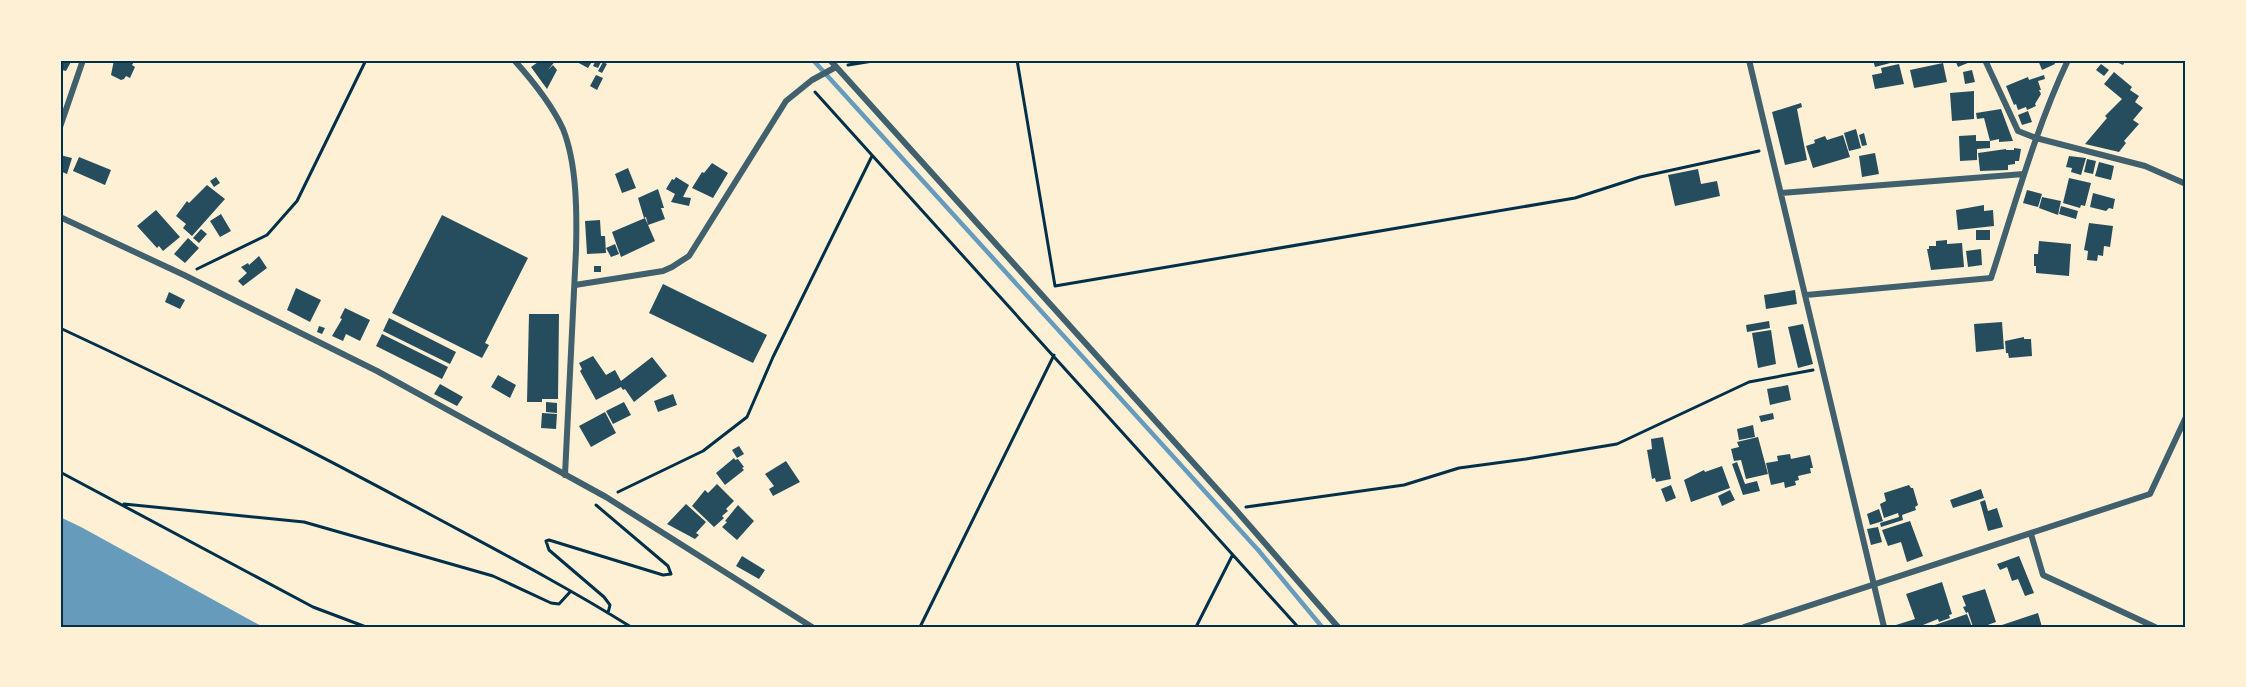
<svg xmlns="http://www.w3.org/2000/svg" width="2246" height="687" font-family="'Space Grotesk',sans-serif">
  <rect width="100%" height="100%" fill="#fdf0d5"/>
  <path fill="#669bbc" d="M60,517L81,527L263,627H60Z"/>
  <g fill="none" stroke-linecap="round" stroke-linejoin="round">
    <path stroke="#669bbc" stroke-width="4.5" d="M813,60L1259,551L1322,627"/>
  </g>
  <path fill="#264d5e" d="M60,60H72L66,71L62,70L60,73Z
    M114,60H135L132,65L135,67L130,78L126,76L124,79L121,80L111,75Z
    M541,60H556L548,70L553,65L557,70L547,89L531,67Z
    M578,60H593L588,68L577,62Z
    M596,60H602L598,68L593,66Z
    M1873,60H1898V61L1875,67Z
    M1955,60H1975L1958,67Z
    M2038,60H2053L2055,64L2042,70Z
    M2112,60H2126L2123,65Z
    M603,62L607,64L602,73L598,71Z
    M1943,63L1947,82L1914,88L1910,70Z
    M1899,64L1904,84L1875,89L1872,75L1882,73L1881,68Z
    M2101,64L2109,70L2104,76L2096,70Z
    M1972,70L1975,82L1965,84L1963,72Z
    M2114,72L2132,87L2130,90L2139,96L2135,102L2143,108L2133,120L2139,124L2124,141L2126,143L2119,152L2085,144L2107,118L2105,116L2122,99L2104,84Z
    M596,75L603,78L597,90L590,86Z
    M2044,75L2045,79L2038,81L2041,90H2039L2041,94L2035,104L2036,106L2027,110L2026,107L2018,110L2016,104L2014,105L2006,86L2028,77L2029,80Z
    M1974,91V119L1952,121L1950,93Z
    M1801,103L1802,107L1797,109L1807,160L1785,165L1772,112Z
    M2001,109L2013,141L1999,142V139L1990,141L1984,118L1977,119L1976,113Z
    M2028,111L2032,122L2022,125L2018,115Z
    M1856,129L1861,148L1849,151L1844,133Z
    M1864,133L1867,145L1862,146L1859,135Z
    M1843,135L1850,157L1813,168L1806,146L1815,143L1814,140L1825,136L1827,140Z
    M1976,135V141H1990V148L1977,149V160L1960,161L1959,136Z
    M2014,148L2021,149L2019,161H2015V164L2008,165V170L1980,171L1978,153L2006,149V150H2014Z
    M1875,153L1879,174L1862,177L1859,156Z
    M60,155L72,158L67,174L60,171Z
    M2069,156L2086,158L2081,175L2071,172L2072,168L2066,167Z
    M79,157L111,170L105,185L73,171Z
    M2087,159L2096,161L2093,174L2084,172Z
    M2099,162L2114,166L2111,180L2095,176Z
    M712,163L728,173L713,198L692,188L702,172L704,173Z
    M628,168L636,188L622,193L615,174Z
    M1698,169L1701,184L1717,181L1720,196L1675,206L1668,175Z
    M216,177L220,183L214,187L210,181Z
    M676,177L689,185L683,197L691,198L689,206L671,202L675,194L666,189L672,179L674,180Z
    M2069,178L2091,183L2085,206L2081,205L2080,208L2063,203Z
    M207,185L225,199L192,236L183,228L186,224L176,216L187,201L189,203Z
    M658,189L664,208H661L665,219L648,225L646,217L644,218L638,198Z
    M2027,190L2042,194L2038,207L2023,203Z
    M2093,193L2115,199L2113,209L2109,208L2106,211L2090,207Z
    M2042,197L2061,201L2058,215L2039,208Z
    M1984,205V211L1993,210L1994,226L1958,230L1956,210Z
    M2061,206L2078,211L2076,219L2059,214Z
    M156,210L180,237L163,251L159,246L157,248L137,226Z
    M221,214L231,231L220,237L210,221Z
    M442,215L528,258L485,343L489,345L482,358L392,313Z
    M645,218L655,241L621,257L612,232Z
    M600,220L601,236H605L606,253L587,254L585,221Z
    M2089,223L2113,226L2110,247L2104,246L2103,256L2098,255L2097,261L2087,260L2088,251L2084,250Z
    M201,229L207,234L199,243L193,238Z
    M1976,230H1990V240H1976Z
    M188,238L199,248L185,263L174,254Z
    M1947,240V244L1962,243L1964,267L1931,270L1927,249H1929V246H1936V241Z
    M2039,241L2071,244L2069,276L2036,273V266H2034V254H2038Z
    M615,244L619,254L611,257L606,248Z
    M1981,249L1982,265L1968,267L1966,251Z
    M259,256L267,268L243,286L238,281L247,273L241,267L248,263L249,265Z
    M594,266H601V272H594Z
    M663,284L767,335L753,363L649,313Z
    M296,288L321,300L310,322L287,310Z
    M1795,290L1797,304L1766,309L1764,295Z
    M169,292L185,300L180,309L165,302Z
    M345,308L370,320L360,341L346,334L343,341L332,336L342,319L340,318Z
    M529,314H559L558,399H542V402H527Z
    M389,318L456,352L450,364L383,331Z
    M1769,321L1770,328L1747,332L1746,325Z
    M2002,322L2004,349L1976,352L1974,324Z
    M1803,324L1813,364L1798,368L1788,327Z
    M319,326L325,328L322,334L317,332Z
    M1771,330L1776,364L1758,368L1752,333Z
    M382,334L448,367L442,379L376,346Z
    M2024,337V339H2031L2032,356L2009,358L2008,353H2006L2005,341Z
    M593,356L606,375L615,370L621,381L652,357L667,376L634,402L625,389L623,390L621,387L596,400L580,371L582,369L579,363Z
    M498,375L516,385L510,398L491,387Z
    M440,384L463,397L457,406L434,394Z
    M1788,385L1791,400L1770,405L1767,389Z
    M673,394L677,405L658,412L654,401Z
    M546,402L557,403V413L546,412Z
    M624,402L631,415L613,424L606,411Z
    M605,412L616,433L591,447L579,426Z
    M542,413L557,414L556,429L541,428Z
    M1773,413L1774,419L1761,422L1759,416Z
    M1753,425L1755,437L1739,440L1737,429Z
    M1663,437L1671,479L1656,482L1655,478L1652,479L1647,450L1652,449L1651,439Z
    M1758,437L1768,474L1746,479L1741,460L1734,461L1731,449L1739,447L1737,442Z
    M739,446L744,454L737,458L732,450Z
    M1790,454L1791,459L1810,455L1813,468H1810L1811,473L1798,476L1799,480L1795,481L1796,485L1785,488L1784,482L1771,485L1766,463L1778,461L1777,456Z
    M734,458L735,460L738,459L744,467L742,468L744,470L725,485L716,473Z
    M786,461L800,482L773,496L769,489L774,486L765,474Z
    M1737,462L1745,484L1757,481L1760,491L1743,495L1732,464Z
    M1722,466L1730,488L1691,502L1684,480L1704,470L1705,472Z
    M717,484L734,501L726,509L728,511L722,516L724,518L714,527L692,506L705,490L708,493Z
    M1671,485L1676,498L1666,502L1661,489Z
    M1909,485L1911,488H1913L1918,505L1915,507L1916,510L1902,515L1903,520L1881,527L1880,523L1899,517L1898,513L1884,518L1880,504L1886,501L1884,493Z
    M1981,489L1984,498L1953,508L1950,500Z
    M1730,490L1735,500L1722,506L1718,496Z
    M1985,500L1988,511L1997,508L2003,527L1988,531L1980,502Z
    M686,504L706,522L696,533L699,535L695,539L667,524Z
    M738,505L754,521L737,540L722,527L727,522L725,521Z
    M1879,509L1883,521L1870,525L1867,514Z
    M1910,521L1923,556L1907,562L1901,542L1888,546L1882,530Z
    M1878,527L1882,542L1871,545L1867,529Z
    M742,556L765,570L759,579L736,566Z
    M2019,556L2034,593L2025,596L2018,579L2012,581L2007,567L2000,570L1997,564Z
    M1942,582L1952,614L1949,615L1950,618L1939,622L1938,619L1923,625L1924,627H1897L1896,625L1915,619L1906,594Z
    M1985,589L1996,622L1982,627H1973L1968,612L1966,613L1963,607L1966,606L1962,596Z
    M2038,613L2042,627H1996Z
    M1967,614L1972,627H1929Z"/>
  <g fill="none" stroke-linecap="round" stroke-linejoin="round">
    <path stroke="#003049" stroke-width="3" d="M1017,60L1055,286L1575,198L1640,177L1759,151
      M848,65L879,60
      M815,92L1298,627
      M197,269L267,235L297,201L366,60
      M60,328C187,387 311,450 433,516C500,552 567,587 631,627
      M60,472L313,607L366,627
      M618,492L703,451L747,417L773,357L872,156
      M124,504L304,522L493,576L551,603L559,604L570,592
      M596,505L668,566L671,574L663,575L549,540L546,541L549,550L604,597L610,605L608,613
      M1246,507L1404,485L1459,468L1526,459L1617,444L1749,382L1813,370
      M920,627L1054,355
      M1196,627L1232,556"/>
    <path stroke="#3f606c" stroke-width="6" d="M514,60C532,80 552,105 563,129C577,164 577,213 576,250L565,475
      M830,60L1235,509L1338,627
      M1749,60L1884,627
      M1985,60L2018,131L2036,138L2145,166L2186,184
      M60,127L83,60
      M1781,193L2024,174
      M60,217L184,275L377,371L606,497L812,627
      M575,285L663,271L672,267L689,256L786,101L812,80L836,67
      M1806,295L1991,278C2015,205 2035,130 2068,60
      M2031,534L2043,575L2155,627
      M1744,627L2150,494L2186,417"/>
  </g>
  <rect width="2246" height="687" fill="none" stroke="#fdf0d5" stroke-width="123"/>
  <rect x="62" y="62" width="2122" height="564" fill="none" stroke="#003049" stroke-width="2"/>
</svg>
